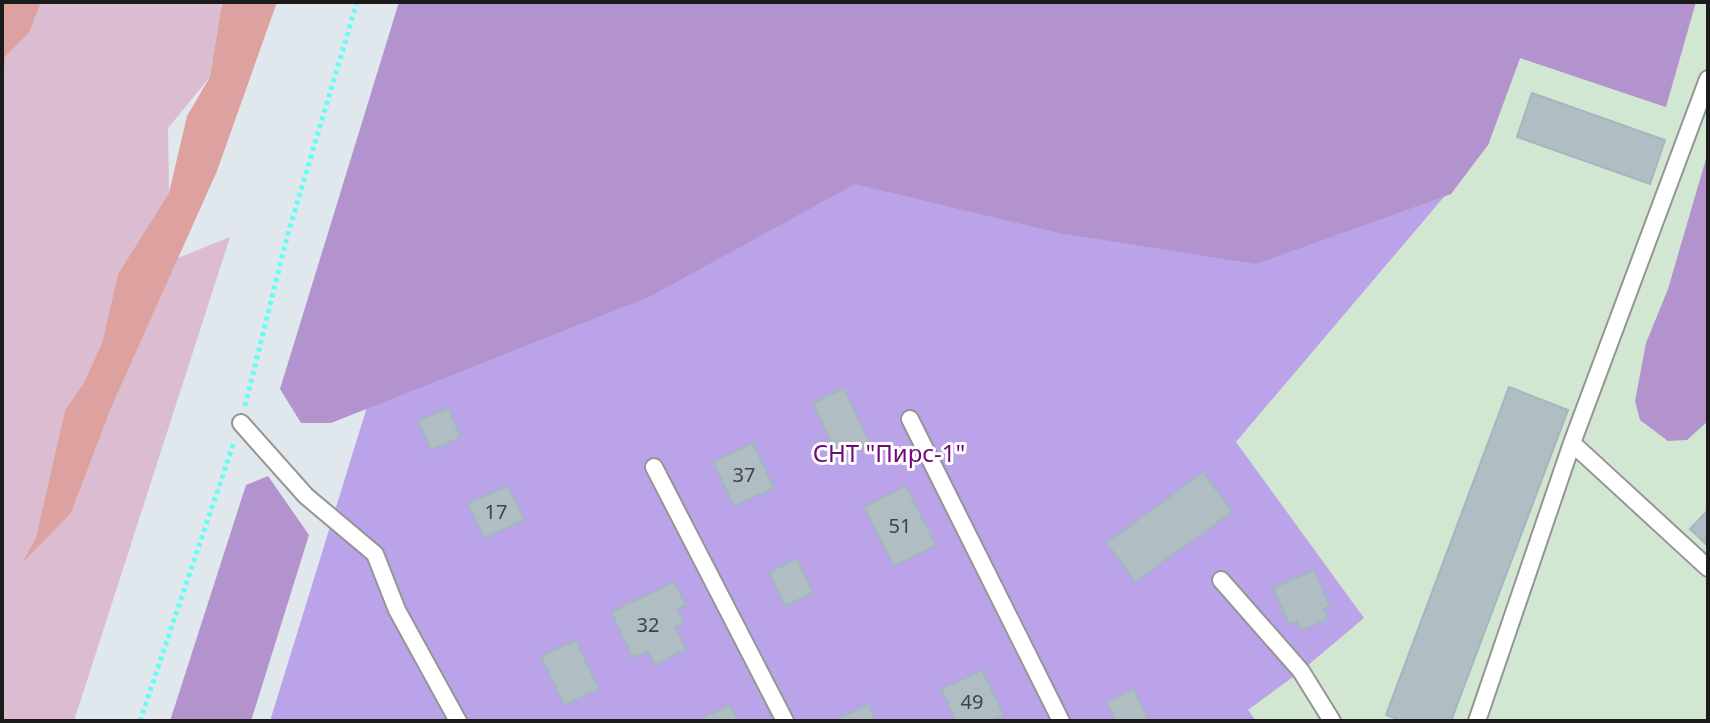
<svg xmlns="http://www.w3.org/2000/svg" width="1710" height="723" font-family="'Noto Sans',sans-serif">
  <rect width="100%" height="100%" fill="#e0e7ed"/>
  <path fill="#d2e7d2" d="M1696,2H1708V721H1256L1247,710L1301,671L1236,442L1488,145L1520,58L1665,106Z"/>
  <path fill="#bba3ea" d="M1498,9L1666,107L1520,58L1488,145L1236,442L1364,618L1301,671L1248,710L1256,721H270L375,381L849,176Z"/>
  <path fill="#b393ce" d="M399,2H1696L1666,107L1520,58L1488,145L1451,194L1256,264L1059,233L855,184L649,297L331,423H301L280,389Z
    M1708,152V421L1687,440L1668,441L1640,420L1635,401L1646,343L1668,289Z
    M268,476L309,535L251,721H170L246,485Z"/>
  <path fill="#dcbcd0" d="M41,2H220L221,8L210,77L168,128L169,193L118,274L102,343L83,384L65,410L36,537L24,559L71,513L112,406L178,258L230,237L74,721H2V105L5,57L29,33Z"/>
  <path fill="#dda29f" d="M2,2H41L29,33L5,57L2,105Z
    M222,2H277L217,171L112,406L71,513L22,563L36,537L65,410L83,384L102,343L118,274L169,193L187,116L210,77Z"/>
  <path fill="#b0bdc2" stroke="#a2b7bf" stroke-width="2" d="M1532,93L1665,140L1650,184L1517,137Z
    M1509,387L1568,410L1451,721H1403L1386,715Z
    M844,388L870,444L839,459L813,403Z
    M448,408L461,437L431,450L418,421Z
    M753,443L774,488L734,506L713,462Z
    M1203,472L1232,512L1135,582L1107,543Z
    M508,486L524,520L484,538L468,503Z
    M906,486L936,545L894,566L864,507Z
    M1708,510V546L1690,529Z
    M797,559L813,593L785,606L769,572Z
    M1314,570L1330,606L1324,609L1328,619L1301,631L1297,621L1289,624L1273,588Z
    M674,582L686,605L677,609L684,623L675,627L686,649L655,665L648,651L633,658L611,612Z
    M576,640L599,689L564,705L541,656Z
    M982,670L1004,715L991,721H956L941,689Z
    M1134,689L1148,720L1116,721L1107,702Z
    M868,704L876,721H839L838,719Z
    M730,705L738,721H697Z"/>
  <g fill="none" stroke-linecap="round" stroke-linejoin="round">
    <g stroke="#959595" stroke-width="20">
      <path id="service" d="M910,419L1061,721
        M241,423L306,496L375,554L397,610L458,721
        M1572,443L1708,568
        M654,467L785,721
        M1221,580L1301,671L1332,721
        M1477,721L1572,443L1708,79"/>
    </g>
    <path stroke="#61fef3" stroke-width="5" stroke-dasharray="4 4" stroke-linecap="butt" d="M245,406L287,237L357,2
      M140,721L234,442"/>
    <use href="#service" stroke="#fff" stroke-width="16"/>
  </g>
  <g text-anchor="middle" stroke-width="6" stroke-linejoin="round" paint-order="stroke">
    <g font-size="20" fill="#404445">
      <text x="744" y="482">37</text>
      <text x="496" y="519">17</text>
      <text x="900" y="533">51</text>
      <text x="648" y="632">32</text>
      <text x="972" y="709">49</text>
    </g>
    <g font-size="24" fill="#71087a" stroke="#fff">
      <text x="889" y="462">СНТ "Пирс-1"</text>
    </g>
  </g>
  <rect width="1710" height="723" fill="none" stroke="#1b1b1b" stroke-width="8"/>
</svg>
